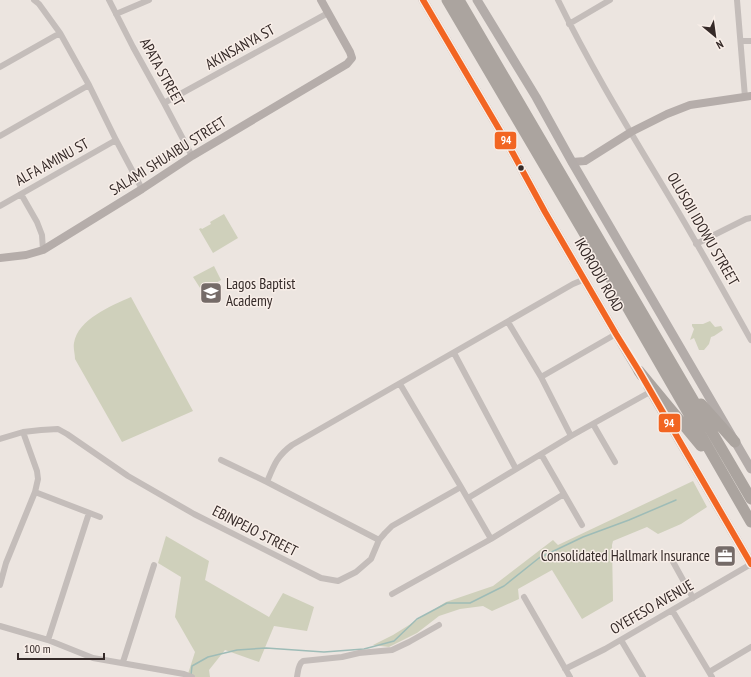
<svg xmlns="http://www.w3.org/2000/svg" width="751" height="677" font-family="'PT Sans Narrow',sans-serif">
  <rect width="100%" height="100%" fill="#ece5e0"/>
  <path fill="#cfd0bb" d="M224,214L238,238L213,253L199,229L201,228L202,229L211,224L210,222Z
    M214,266L221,280L202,291L193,277Z
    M131,297L193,411L122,442L75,359C75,354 73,348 74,343C78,319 111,306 131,297Z
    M710,321L715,327L721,326L723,330L714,336L711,337L709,344L704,350H699L694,338L690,340L694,329L692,326V324H703Z
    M693,481L707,507L681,524L658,534L647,527L613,541L612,545L613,601L582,619L552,570L518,589L519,599L492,611L483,606L460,609L439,616L417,633L389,647L373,645L393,635L446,602L493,586L553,540L558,545Z
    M166,536L209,561L205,580L269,617L283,593L314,607L307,631L274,626L259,662L225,650L209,670L210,677H187L195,652L175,617L181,577L158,563Z"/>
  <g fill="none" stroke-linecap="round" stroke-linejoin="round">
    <path stroke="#9ebcb7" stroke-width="1.5" d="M191,675L192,666L208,657L237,650L266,648L324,652L364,649L394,641L417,619L447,603H470L504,586L539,558L583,537L629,520L676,500"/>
    <path stroke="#c4bdba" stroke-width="6" d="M34,0L39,4L60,33L89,85L116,140L142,189
      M109,0L133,47L164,103L192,156
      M558,0C592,70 633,136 673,203C700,248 725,294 751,340
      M737,0L745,97
      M116,14L149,0
      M569,24L610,0
      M741,41H751
      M0,67L60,33
      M164,103L328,13
      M0,136L89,85
      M21,194L37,222L42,235L43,250
      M0,206L116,140
      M696,244L746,219L751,218
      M508,322L541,377L571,436
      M454,353L516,469
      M541,377L616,334
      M400,384L461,487L491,539
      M593,424L615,462
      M0,439L23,432L41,430L58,429L67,434L128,476L194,514L321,578L338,581L356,572L371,559L379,540L385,533L392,526L461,487
      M541,454L582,525
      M221,460L267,482L379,540
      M267,482C274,465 277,456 292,445L573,284L585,279
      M35,492L100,517
      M468,498L571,436L650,392
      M672,560L693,598
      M0,585L6,563L35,492L38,479L37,471L23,432
      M392,594L491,539L564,494
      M524,597L570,677
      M672,610L712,677
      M0,626L48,640L93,658L184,674L192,677
      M48,640L89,513
      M621,640L643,677
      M123,662L154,565
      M565,669L605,649L751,564
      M709,672L751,647
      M297,677C298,672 298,664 303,661L342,657L359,653L392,650L409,642L439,625"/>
    <path stroke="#b5adaa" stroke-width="8" d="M572,162L585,161L631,132L667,114L690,105L751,96
      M0,258L26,255L43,250L142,189L192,156L347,64L352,58L350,52L321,0"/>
    <path stroke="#b3aca9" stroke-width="9" d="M423,0L509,146L545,212L616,334L641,376
      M477,0L536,97L572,162L751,469
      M648,387L751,564"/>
    <path stroke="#aba49f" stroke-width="11" d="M447,0L607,272L751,522
      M459,0L685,386L751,499
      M639,371L701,446
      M701,404L735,442"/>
    <g stroke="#f8eee8" stroke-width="9">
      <path id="bus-1" d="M423,0L509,146L545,212L616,334L639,371L751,564"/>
    </g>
    <use href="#bus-1" stroke="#f26522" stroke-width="6"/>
  </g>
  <defs>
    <g id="school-square" transform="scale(1.15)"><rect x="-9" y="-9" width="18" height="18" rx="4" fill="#756b68" stroke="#f8eee8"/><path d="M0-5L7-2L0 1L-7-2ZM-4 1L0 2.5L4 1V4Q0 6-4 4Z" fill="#fff"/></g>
    <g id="office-square" transform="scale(1.15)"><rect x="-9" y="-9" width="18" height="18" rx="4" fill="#756b68" stroke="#f8eee8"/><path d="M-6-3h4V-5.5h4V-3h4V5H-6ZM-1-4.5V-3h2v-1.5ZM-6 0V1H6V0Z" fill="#fff"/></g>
  </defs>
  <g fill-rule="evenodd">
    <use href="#school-square" x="211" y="293"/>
    <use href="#office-square" x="725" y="556"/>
  </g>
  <circle fill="#352a28" stroke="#f8eee8" stroke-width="1.5" cx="521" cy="168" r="3.5"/>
  <g text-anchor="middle" stroke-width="3" stroke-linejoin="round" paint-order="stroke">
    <g font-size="15" fill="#352a28" stroke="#f8eee8">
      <text transform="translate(240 47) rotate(-29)" y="5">AKINSANYA ST</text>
      <text transform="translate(162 72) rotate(61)" y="5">APATA STREET</text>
      <text transform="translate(168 156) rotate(-32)" y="5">SALAMI SHUAIBU STREET</text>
      <text transform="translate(52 162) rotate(-29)" y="5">ALFA AMINU ST</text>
      <text transform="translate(703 229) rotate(60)" y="5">OLUSOJI IDOWU STREET</text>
      <text transform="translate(599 275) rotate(60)" y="5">IKORODU ROAD</text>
      <text transform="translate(255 531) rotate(27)" y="5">EBINPEJO STREET</text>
      <text transform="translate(652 607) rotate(-30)" y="5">OYEFESO AVENUE</text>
    </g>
    <g font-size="15" fill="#352a28" stroke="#f8eee8" text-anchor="start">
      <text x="226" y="289">Lagos Baptist<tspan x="226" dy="17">Academy</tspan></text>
      <text x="710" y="561" text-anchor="end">Consolidated Hallmark Insurance</text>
    </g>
  </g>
  <g stroke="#f8eee8" stroke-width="1.5">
    <rect x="494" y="131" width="23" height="19" rx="4" fill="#f26522"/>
    <rect x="658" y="413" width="23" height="20" rx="4" fill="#f26522"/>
  </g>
  <g font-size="11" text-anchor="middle" font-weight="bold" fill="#fff">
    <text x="506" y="144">94</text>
    <text x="669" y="427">94</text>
  </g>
  <g transform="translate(715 36) rotate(151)" stroke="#f8eee8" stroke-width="3" paint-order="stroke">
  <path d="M0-3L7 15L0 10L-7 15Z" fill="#352a28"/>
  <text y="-6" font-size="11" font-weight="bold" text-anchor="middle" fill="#352a28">N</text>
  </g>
  <path d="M18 653v6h86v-6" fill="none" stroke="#352a28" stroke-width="2"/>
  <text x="24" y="653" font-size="12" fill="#352a28" stroke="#f8eee8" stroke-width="3" paint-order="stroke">100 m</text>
</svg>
